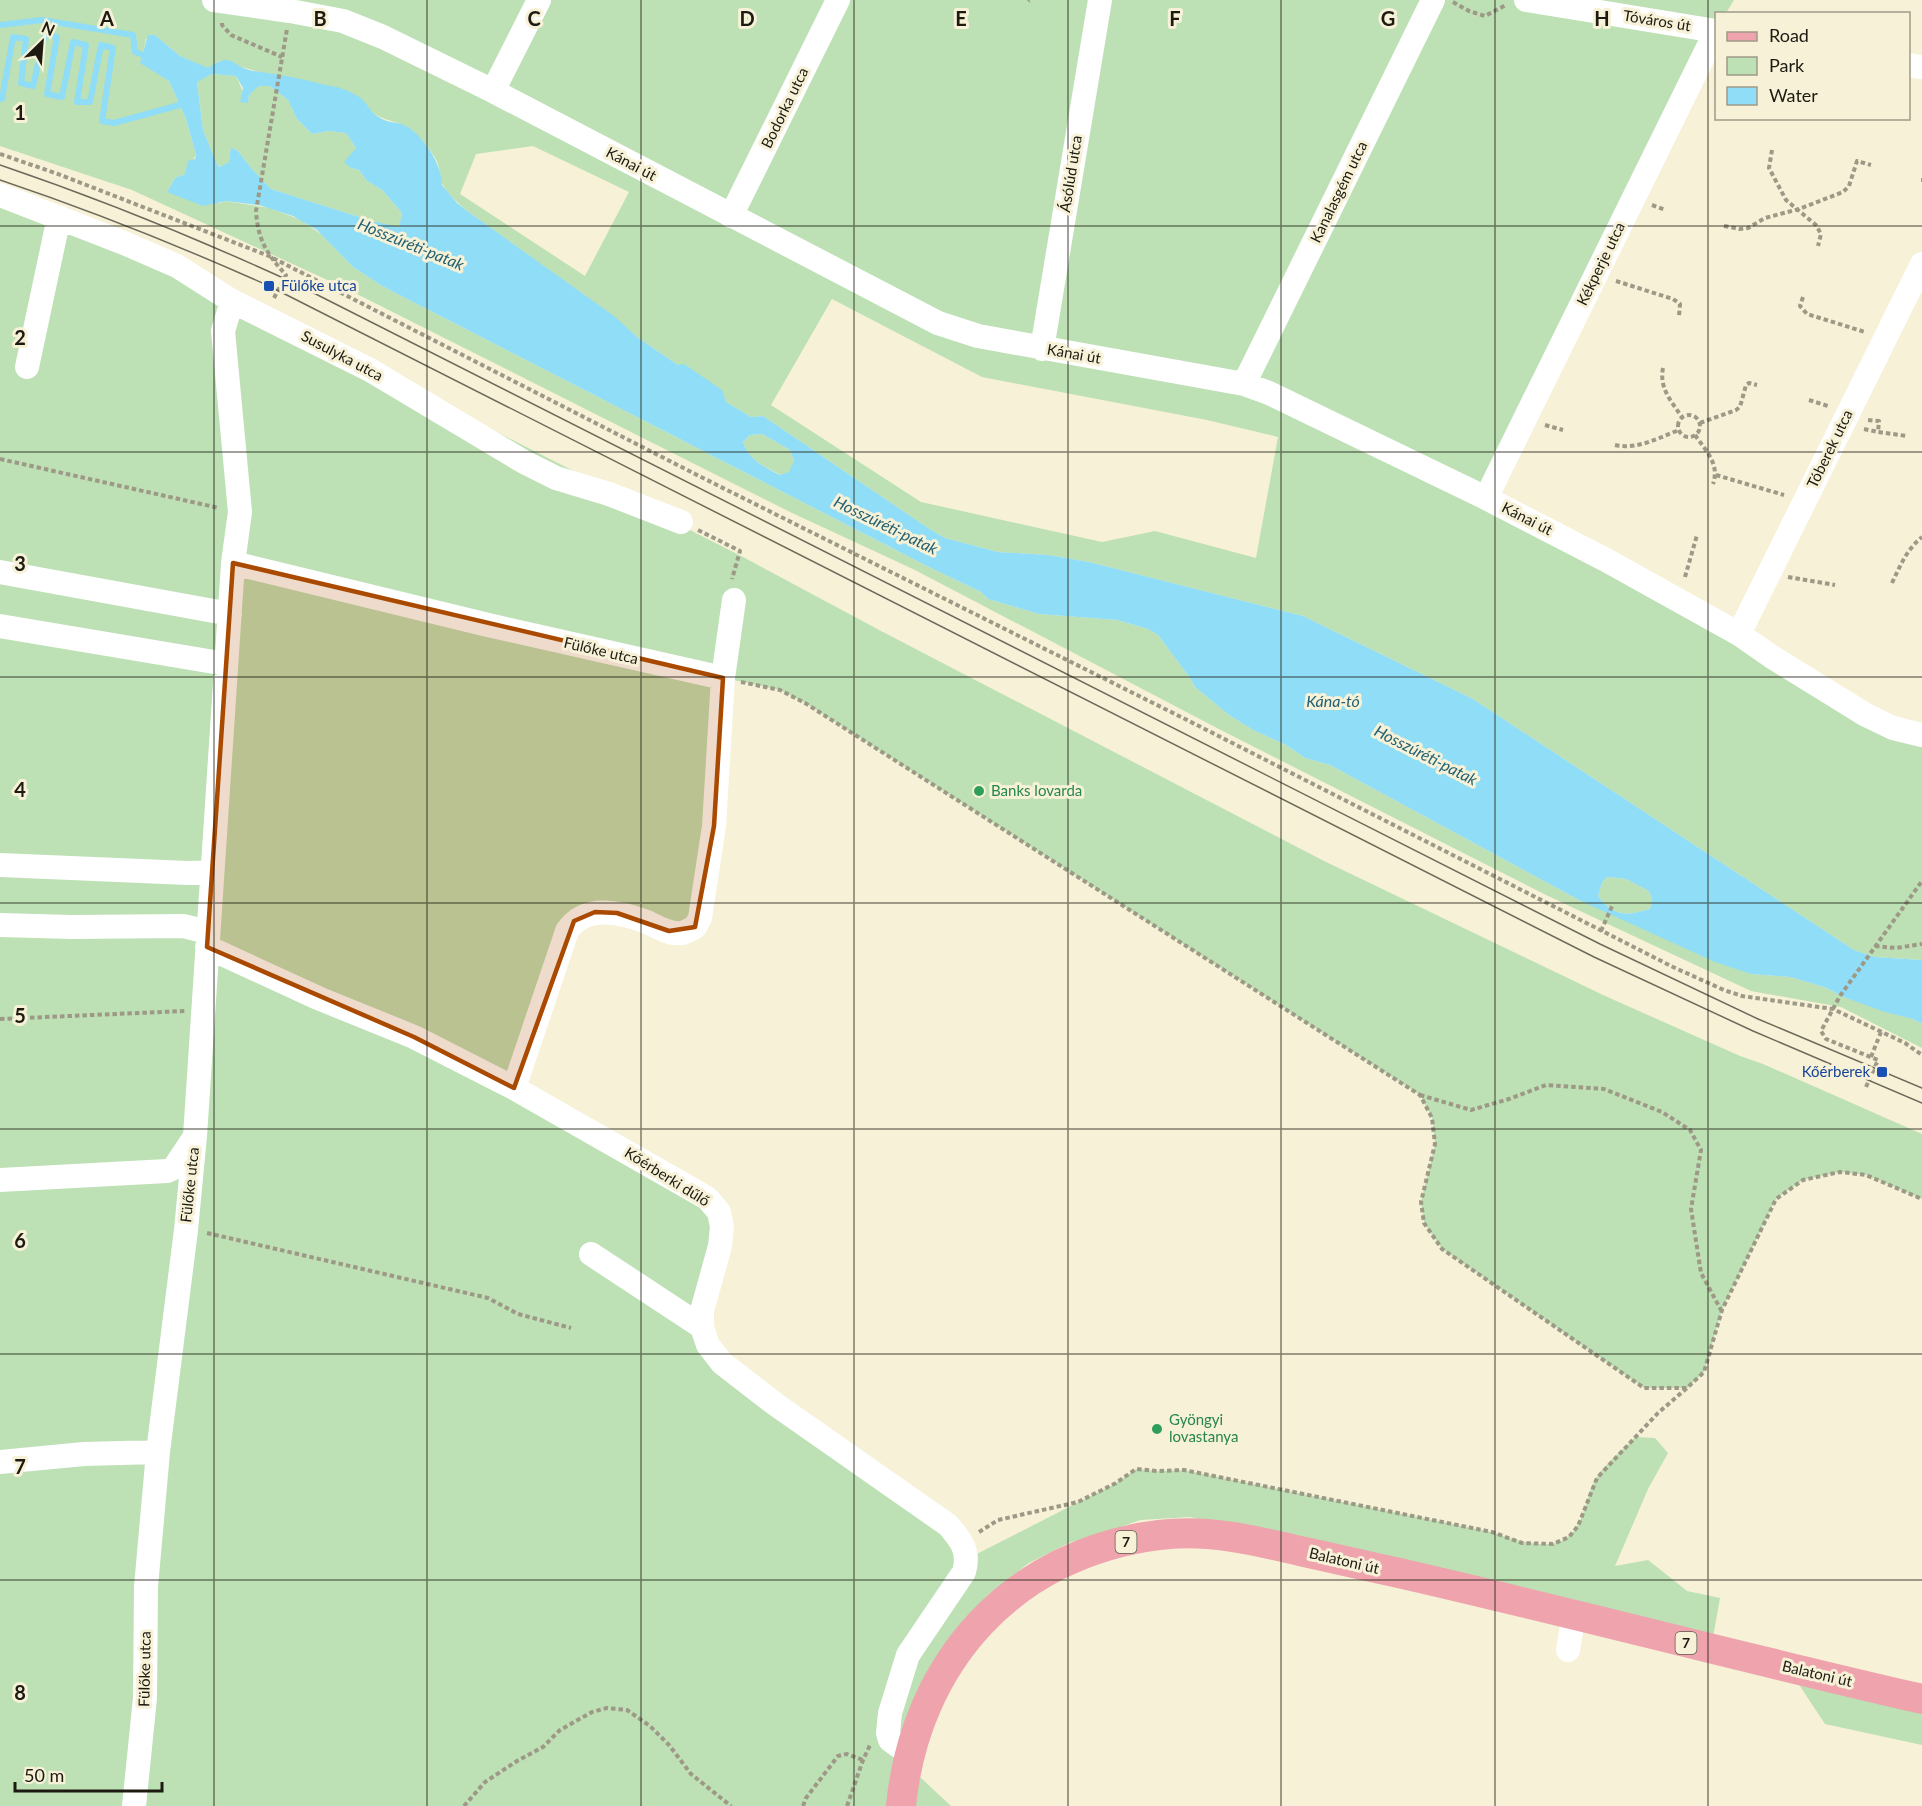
<svg xmlns="http://www.w3.org/2000/svg" width="1922" height="1806" font-family="Lato,sans-serif">
  <rect width="100%" height="100%" fill="#f6f1d7"/>
  <path fill="#bde0b5" fill-rule="evenodd" d="M0,0H1734L1726,13L1716,14V31L1486,498L1922,735V960L1875,957L1854,950L1473,699L1303,616L1089,562L1048,555L998,552L945,538L931,530L763,416L751,417L726,402L678,365L637,337L613,316L470,213C461,206 446,193 442,183C440,177 440,170 438,164C433,152 422,139 413,131C395,116 378,126 363,100L219,61L209,69L180,56L155,35L146,39L141,62L169,81L186,119L196,155L185,174L175,178L167,192L220,203L225,201L270,208L301,220L322,235L353,267L382,286L927,566L981,592L988,599L1039,614L1117,620L1148,629L1158,635L1190,678L1195,687L1229,715L1253,730L1286,745L1305,758L1330,765L1579,900L1751,974L1790,977L1824,987L1846,998L1913,1019L1922,1024V1048L1841,1007L1751,991L1546,895L1215,727L915,570L790,512L349,290L132,190L0,146ZM533,146L629,192L585,276L460,194L476,154ZM832,299L982,377L1207,420L1278,437L1256,558L1155,531L1102,542L921,502L771,405Z
    M212,74L236,76L248,103L249,95L259,86H270L288,100L297,119L312,134L329,131L346,133L356,148L351,168L359,170L367,181L382,190L402,213L399,228L372,221L271,189L252,169L238,151L231,147L229,162L221,167L217,164L203,130L197,81Z
    M0,195L59,217L485,426L743,557L881,631L1324,861L1603,995L1740,1056L1763,1064L1922,1134V1199L1866,1175L1840,1172L1803,1180L1776,1199L1722,1310L1704,1372L1687,1388H1644L1442,1249L1424,1223L1421,1202L1435,1144L1432,1118L1420,1095L805,703L780,690L724,678L695,927L574,921L515,1088L719,1212L708,1345L948,1525L967,1559L1116,1483L1136,1469L1157,1471L1184,1470L1492,1532C1518,1541 1560,1557 1577,1526C1586,1512 1587,1493 1596,1478C1605,1464 1624,1449 1635,1437L1655,1438L1668,1453L1648,1489L1615,1566L1648,1560L1687,1591L1720,1598L1713,1637L1190,1517L1140,1520L1100,1535L1071,1542L1029,1563L989,1594L951,1639L913,1704L901,1732L888,1733L907,1765L951,1806H0Z
    M762,434L790,450L794,461L790,472L781,475C764,467 749,460 743,442L750,435Z
    M1607,877L1626,879L1649,891L1652,899L1650,909C1626,916 1615,917 1598,896L1602,883Z
    M1788,1668L1922,1699V1745L1825,1724Z"/>
  <path fill="#8fddf7" fill-rule="evenodd" d="M148,35H155L180,56L208,68C234,50 230,67 254,71C277,74 299,78 321,84C330,86 340,87 348,91C352,93 360,97 363,100C370,108 372,114 382,119C389,123 398,122 404,125C422,133 443,166 442,185L457,203L470,213L614,316L637,337L678,365L684,364L722,390L726,402L751,417L763,416L931,530L945,538L998,552L1048,555L1089,562L1303,616L1473,699L1854,950L1875,957L1922,960V1024L1913,1019L1885,1012L1846,998L1824,987L1790,977L1751,974L1715,962L1579,900L1330,765L1305,758L1286,745L1253,730L1229,715L1195,687L1190,678L1158,635L1148,629L1117,620L1039,614L988,599L981,592L927,566L382,286L353,267L317,230L293,216L259,205L226,201L203,206L167,192L175,178L185,174L188,161L195,159L196,155L186,119L169,81L140,63ZM212,74L236,76L243,88L240,102L248,103L249,95L259,86H270L288,100L297,119L312,134L329,131L346,133L356,148L344,162L351,168L359,170L367,181L382,190L402,213L399,227L372,221L271,189L252,169L238,151L231,147L229,162L220,167L217,164L203,130L197,82ZM762,434L790,450L794,461L789,472L780,475C764,467 749,460 743,442L750,435ZM1607,877L1626,879L1649,891L1652,899L1650,909C1626,916 1614,917 1598,896L1602,883Z"/>
  <g fill="none" stroke-linecap="round" stroke-linejoin="round">
    <path stroke="#8fddf7" stroke-width="6" d="M0,25L42,20L133,35L135,52L149,57
      M0,99H2L13,37L26,39L21,83L33,86L45,34L57,37L47,94L62,97L73,42L86,45L77,102H90L101,45L113,48L102,121L114,123L187,103"/>
    <path stroke="#9d9986" stroke-width="4" stroke-dasharray="4.5 3" stroke-linecap="butt" d="M1028,1L1029,0
      M1453,2L1469,11L1485,16L1506,5
      M222,23V25L231,35L282,57
      M1772,150L1769,168L1786,200L1816,225L1821,234L1818,246
      M0,154L58,174L269,256L701,477L1189,721L1673,967L1724,990L1742,996L1833,1009L1905,1043L1922,1055
      M1921,180H1922
      M1652,205L1666,210
      M1724,226L1740,229L1748,228L1765,218L1799,209L1843,192L1849,186L1857,161L1871,165
      M1616,281L1673,299L1680,304L1679,316
      M1803,297L1800,306L1807,314L1865,332
      M274,298L286,275C266,253 258,240 256,211L287,29
      M1663,368C1659,388 1671,401 1682,417
      M1809,400L1828,406
      M1678 426a11 11 0 1 1 22 0a11 11 0 1 1-22 0Z
      M1868,420L1879,421L1878,432L1907,436
      M1700,423L1736,410L1740,407L1746,385L1749,383L1757,385
      M1545,425L1563,430
      M1864,429L1878,432
      M1695,435C1706,451 1720,464 1713,484
      M1615,445C1637,450 1658,438 1679,430
      M0,459L219,508
      M1716,475L1784,495
      M698,530L740,551L732,579
      M1685,577L1697,535
      M1788,577L1835,585
      M1892,583C1900,566 1907,549 1922,537
      M741,682L780,690L805,703L1420,1095L1432,1118L1435,1144L1421,1202L1424,1223L1442,1249L1644,1388H1687L1704,1372L1722,1310L1776,1199L1803,1180L1840,1172L1866,1175L1922,1199
      M1601,931L1613,904
      M1875,946L1896,948L1922,944
      M0,1019L185,1011
      M1871,1057L1881,1032
      M1866,1087L1878,1060L1826,1039L1821,1031L1840,996L1922,881
      M1420,1095L1471,1110L1509,1099L1546,1085L1604,1089L1662,1112L1690,1130L1701,1150L1691,1209L1701,1273L1721,1310
      M207,1233L488,1298L518,1314L571,1328
      M979,1532L998,1520L1078,1502L1116,1483L1136,1469L1157,1471L1184,1470L1492,1532L1522,1543L1553,1544L1569,1537L1578,1526L1597,1478L1658,1413L1687,1388
      M464,1806L485,1782L517,1761L543,1747L560,1730L592,1712L607,1708L627,1710L650,1726L669,1745L691,1774L731,1806
      M803,1806L806,1798L838,1756L847,1754L863,1760
      M847,1806L863,1760L870,1745"/>
    <path stroke="#fff" stroke-width="24" d="M214,0L290,11L343,21L383,37L493,91L938,323L978,336L1244,384L1269,393L1486,498L1606,560L1739,634L1772,657L1866,715L1893,728L1922,735
      M1526,0L1716,31
      M1908,65L1922,67
      M493,91L539,0
      M0,195L124,243L177,266L232,301L370,370L524,462L556,478L609,494L681,522
      M731,216L838,0
      M1042,349L1100,0
      M27,367L59,217
      M1244,384L1433,0
      M1486,498L1716,31
      M233,563L488,625L723,678
      M0,572L230,614
      M0,626L226,664
      M1739,634L1922,264
      M0,865L188,873L212,872
      M0,925L72,927L183,926L208,932
      M207,947L318,998L414,1037L514,1088L707,1198L719,1212L722,1227L720,1246L702,1311V1327L708,1345L722,1363L775,1404L948,1525C961,1540 970,1551 964,1572L908,1655L890,1713L888,1733L890,1740L898,1746L910,1751
      M514,1088L567,931C585,904 621,912 647,922C657,927 671,935 682,933C686,932 691,929 695,927L700,918L714,826L723,678L734,600
      M0,1180L167,1171L174,1168L194,1138
      M591,1254L702,1327
      M0,1462L84,1454L158,1452
      M1568,1650L1574,1615
      M134,1806L145,1698L146,1587L158,1452L186,1230L195,1136L233,563L240,512L223,331L232,301"/>
    <path stroke="#efa3ad" stroke-width="30" d="M901,1806C915,1662 1013,1553 1159,1535C1207,1529 1254,1540 1300,1551C1333,1558 1366,1566 1399,1573C1574,1613 1747,1659 1922,1699"/>
    <path stroke="#6d6a5b" stroke-width="1.5" d="M0,165C100,199 196,238 292,282L1600,944L1758,1019L1922,1088
      M0,180C92,211 180,246 269,286L1594,957L1753,1031L1922,1103"/>
  </g>
  <path fill="#aa4a01" fill-opacity="0.2" stroke="#aa4a01" stroke-width="4.5" stroke-linejoin="round" d="M233,563L723,678L714,826L695,927L669,931L617,913L595,912L574,921L514,1088L414,1037L207,947Z"/>
  <path fill="none" stroke="#1c1a11" stroke-width="1.5" stroke-opacity="0.55" d="M214,0V1806M427,0V1806M641,0V1806M854,0V1806M1068,0V1806M1281,0V1806M1495,0V1806M1708,0V1806M0,226H1922M0,452H1922M0,677H1922M0,903H1922M0,1129H1922M0,1354H1922M0,1580H1922"/>
  <g fill="#1a4fb4" stroke="#f6f1d7" stroke-width="2">
    <rect x="263" y="280" width="12" height="12" rx="3"/>
    <rect x="1876" y="1066" width="12" height="12" rx="3"/>
  </g>
  <g fill="#2e9e5b" stroke="#f6f1d7" stroke-width="2">
    <circle cx="979" cy="791" r="6"/>
    <circle cx="1157" cy="1429" r="6"/>
  </g>
  <g text-anchor="middle" stroke-width="6" stroke-linejoin="round" paint-order="stroke">
    <g fill="#f6f1d7" stroke="#5d5a4c" stroke-width="1.5">
      <rect x="1115.5" y="1531" width="21" height="22" rx="4.5"/>
      <rect x="1675.5" y="1632" width="21" height="22" rx="4.5"/>
    </g>
    <g font-size="14" font-weight="bold" fill="#1c1a11">
      <text x="1126" y="1547">7</text>
      <text x="1686" y="1648">7</text>
    </g>
    <g font-size="15" fill="#1c1a11" stroke="#f6f1d7">
      <text transform="translate(1657 21) rotate(9)" y="5">Tóváros út</text>
      <text transform="translate(785 108) rotate(-64)" y="5">Bodorka utca</text>
      <text transform="translate(631 164) rotate(28)" y="5">Kánai út</text>
      <text transform="translate(1071 174) rotate(-81)" y="5">Ásólúd utca</text>
      <text transform="translate(1339 192) rotate(-64)" y="5">Kanalasgém utca</text>
      <text transform="translate(1601 264) rotate(-64)" y="5">Kékperje utca</text>
      <text transform="translate(1074 354) rotate(10)" y="5">Kánai út</text>
      <text transform="translate(342 356) rotate(28)" y="5">Susulyka utca</text>
      <text transform="translate(1830 449) rotate(-64)" y="5">Tóberek utca</text>
      <text transform="translate(1527 519) rotate(27)" y="5">Kánai út</text>
      <text transform="translate(601 651) rotate(13)" y="5">Fülőke utca</text>
      <text transform="translate(667 1177) rotate(32)" y="5">Kőérberki dűlő</text>
      <text transform="translate(190 1185) rotate(-84)" y="5">Fülőke utca</text>
      <text transform="translate(1344 1561) rotate(13)" y="5">Balatoni út</text>
      <text transform="translate(145 1669) rotate(-89)" y="5">Fülőke utca</text>
      <text transform="translate(1817 1674) rotate(13)" y="5">Balatoni út</text>
    </g>
    <g font-size="15" fill="#164399" stroke="#f6f1d7" text-anchor="start">
      <text x="281" y="291">Fülőke utca</text>
      <text x="1870" y="1077" text-anchor="end">Kőérberek</text>
    </g>
    <g font-size="15" fill="#27864d" stroke="#f6f1d7" text-anchor="start">
      <text x="991" y="796">Banks lovarda</text>
      <text x="1169" y="1425">Gyöngyi<tspan x="1169" dy="17">lovastanya</tspan></text>
    </g>
    <g font-size="16" font-style="italic" fill="#226072" stroke="#f6f1d7">
      <text transform="translate(411 244) rotate(22)" y="6">Hosszúréti-patak</text>
      <text transform="translate(886 525) rotate(26)" y="6">Hosszúréti-patak</text>
      <text x="1333" y="707">Kána-tó</text>
      <text transform="translate(1426 755) rotate(27)" y="6">Hosszúréti-patak</text>
    </g>
  </g>
  <g font-size="20" text-anchor="middle" font-weight="bold" fill="#1c1a11" stroke="#f6f1d7" stroke-width="6" stroke-linejoin="round" paint-order="stroke">
    <text x="107" y="26">A</text>
    <text x="320" y="26">B</text>
    <text x="534" y="26">C</text>
    <text x="747" y="26">D</text>
    <text x="961" y="26">E</text>
    <text x="1175" y="26">F</text>
    <text x="1388" y="26">G</text>
    <text x="1602" y="26">H</text>
    <text x="20" y="120">1</text>
    <text x="20" y="345">2</text>
    <text x="20" y="571">3</text>
    <text x="20" y="797">4</text>
    <text x="20" y="1023">5</text>
    <text x="20" y="1248">6</text>
    <text x="20" y="1474">7</text>
    <text x="20" y="1700">8</text>
  </g>
  <rect x="1715" y="12" width="195" height="108" fill="#f6f1d7" stroke="#9f9b88" stroke-width="1.5"/>
  <rect x="1727" y="32" width="30" height="9" fill="#efa3ad" stroke="#9f9b88" stroke-width="1.5"/>
  <text x="1769" y="42" font-size="18" fill="#1c1a11">Road</text>
  <rect x="1727" y="57" width="30" height="18" fill="#bde0b5" stroke="#9f9b88" stroke-width="1.5"/>
  <text x="1769" y="72" font-size="18" fill="#1c1a11">Park</text>
  <rect x="1727" y="87" width="30" height="18" fill="#8fddf7" stroke="#9f9b88" stroke-width="1.5"/>
  <text x="1769" y="102" font-size="18" fill="#1c1a11">Water</text>
  <g transform="translate(42 42) rotate(25)" stroke="#f6f1d7" stroke-width="4.5" paint-order="stroke">
  <path d="M0-4.5L10 22L0 15L-10 22Z" fill="#1c1a11"/>
  <text y="-9" font-size="16" font-weight="bold" text-anchor="middle" fill="#1c1a11">N</text>
  </g>
  <path d="M15 1782v9h147v-9" fill="none" stroke="#1c1a11" stroke-width="3"/>
  <text x="24" y="1782" font-size="18" fill="#1c1a11" stroke="#f6f1d7" stroke-width="4.5" paint-order="stroke">50 m</text>
</svg>
